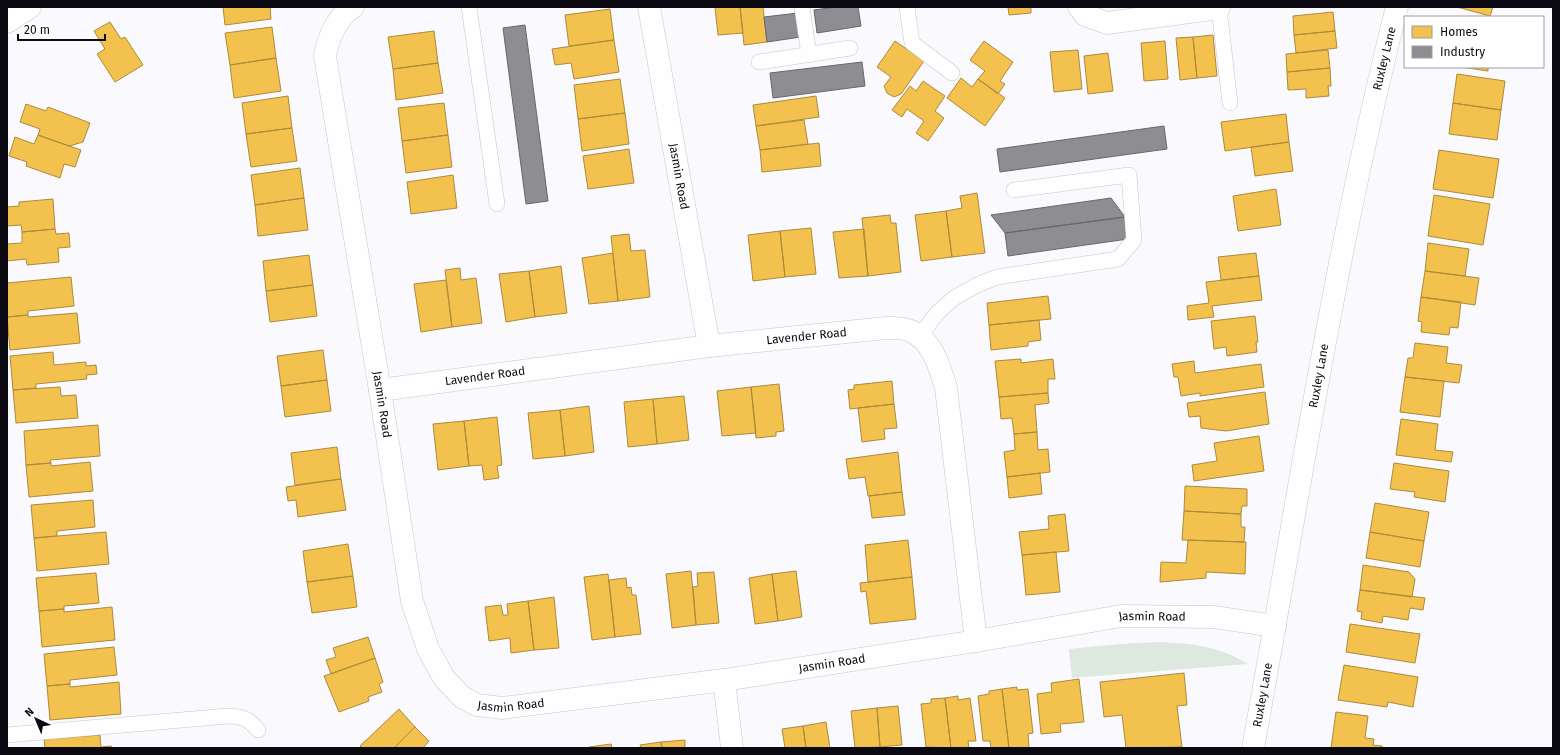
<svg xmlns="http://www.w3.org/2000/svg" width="1560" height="755" font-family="'Fira Sans',sans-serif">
  <rect width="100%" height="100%" fill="#faf9fd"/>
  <path fill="#dde8df" d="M1157,642C1194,644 1216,645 1248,664L1072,678L1069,649L1121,644Z"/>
  <path fill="#f2c14e" stroke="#ad8a3c" d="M223,7H270L271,19L225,25Z
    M715,7H740L743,33L718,35Z
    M740,7H763L767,42L744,45Z
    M1008,7H1031V13L1009,15Z
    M1457,7H1493L1490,16Z
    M610,9L614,40L569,46L565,15Z
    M1333,12L1335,31L1294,35L1293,16Z
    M110,22L121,39L125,37L143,65L115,82L97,54L105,49L94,31Z
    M272,27L276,58L230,65L225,33Z
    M434,31L438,63L393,69L388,37Z
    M1335,31L1337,48L1296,53L1294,35Z
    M1213,35L1217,76L1197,78L1193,37Z
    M1193,37L1197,78L1180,80L1176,38Z
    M614,40L619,72L574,79L571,63L555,65L552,49Z
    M895,41L924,61L901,94L894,97L887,93L884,86L891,77L877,67Z
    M984,41L1013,62L1000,81L1005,84L998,94L978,79L985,71L970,60Z
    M1165,41L1168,79L1144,81L1141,43Z
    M1078,50L1082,89L1054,92L1050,52Z
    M1328,50L1330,68L1287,72L1286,54Z
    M1108,53L1113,91L1088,94L1084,56Z
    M276,58L281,91L234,98L230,65Z
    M438,63L443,93L396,100L393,69Z
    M1461,67H1488V71Z
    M1330,68L1331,86H1328L1329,96L1306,98V89L1288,90L1287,72Z
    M1457,74L1505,81L1501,110L1453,103Z
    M961,78L972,87L978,79L1005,98L985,126L947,98Z
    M620,79L625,113L578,119L574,85Z
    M923,81L945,96L935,111L944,118L928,141L916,133L924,121L907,109L902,117L892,110L910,86L916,91Z
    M288,96L292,128L246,134L242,103Z
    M816,96L819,117L756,126L753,105Z
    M444,103L448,135L402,141L398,108Z
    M1453,103L1501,110L1497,140L1449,134Z
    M26,104L46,111L48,107L90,123L83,142L69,146L38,135L40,129L20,122Z
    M625,113L629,144L582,151L578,119Z
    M1286,114L1289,142L1225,151L1221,122Z
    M804,120L808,144L760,150L756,126Z
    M292,128L297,161L251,167L246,134Z
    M38,135L81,150L75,167L64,164L60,178L26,166L27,162L9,156L15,137L34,144Z
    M448,135L452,167L406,173L402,141Z
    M1289,142L1293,171L1255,176L1251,147Z
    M819,143L821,166L762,172L760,150Z
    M629,149L634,183L588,189L583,156Z
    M1439,150L1499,159L1493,198L1433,189Z
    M300,168L304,198L255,205L251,175Z
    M453,175L457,208L411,214L407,182Z
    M1276,189L1281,225L1238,231L1233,196Z
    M977,193L985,253L952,257L946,211L962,208L960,196Z
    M1434,195L1490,204L1483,245L1428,236Z
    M304,198L308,230L258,236L255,205Z
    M53,199L55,229L22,232L21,225L7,226V207L19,206V202Z
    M946,211L952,257L921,261L915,215Z
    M890,215L891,223H896L901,272L868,276L862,218Z
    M811,228L816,274L785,277L780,231Z
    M55,229L56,234L69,233L70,247L58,248L59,262L27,265L26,259L7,261V244L22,243V232Z
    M864,229L868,276L839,278L833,232Z
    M780,231L785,277L753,281L748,235Z
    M629,234L631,251L645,250L650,297L618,301L611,236Z
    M1428,243L1469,249L1465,276L1425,271Z
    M613,253L618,301L589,304L582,258Z
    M1256,253L1259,276L1221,280L1218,257Z
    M309,255L313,285L266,291L263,261Z
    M561,266L567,313L535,317L529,271Z
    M460,268L461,280L476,278L482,323L452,327L445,270Z
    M529,271L535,317L506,322L499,274Z
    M1425,271L1479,278L1475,305L1421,297Z
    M1259,276L1262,300L1212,306L1214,317L1188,320L1187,306L1209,303L1206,282Z
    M71,277L74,306L28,311V315L7,317V283Z
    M446,280L452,327L421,332L414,284Z
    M313,285L317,316L270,322L266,291Z
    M1048,296L1051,319L989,325L987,303Z
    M1421,297L1461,302L1458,328L1450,327L1449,335L1421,332L1422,322L1418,321Z
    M77,313L80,343L10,350L7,317L28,315V317Z
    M1255,316L1258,342H1256L1257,352L1227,356L1226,347L1214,349L1211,321Z
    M1039,320L1041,340L1028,342V346L991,350L989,325Z
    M1415,343L1448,347L1446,363L1462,365L1459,383L1405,377L1408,358H1413Z
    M323,350L327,380L281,386L277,356Z
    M53,352L54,365L86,362V366L96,365L97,374L86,375L87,379L36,384V388L13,390L10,356Z
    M1021,359V363L1053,359L1055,379H1048V393L999,397L995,361Z
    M1194,361L1195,373L1261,364L1264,387L1200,396V393L1181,396L1178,377H1174L1172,364Z
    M1405,377L1444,381L1440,417L1400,412Z
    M327,380L331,411L285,417L281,386Z
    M892,381L894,404L850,409L848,390L854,389V385Z
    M779,384L784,431L776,432V436L756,438L751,387Z
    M60,387L61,396L76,395L78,418L16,423L13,390Z
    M751,387L756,433L722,436L717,391Z
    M1265,392L1269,424L1226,431L1201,428L1200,416L1189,417L1187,403Z
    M1048,393L1049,403L1035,405L1037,432L1014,434L1012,418L1001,419L999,397Z
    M684,396L689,440L657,444L653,399Z
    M653,399L657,444L628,447L624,402Z
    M894,404L897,428L884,429L885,439L862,442L858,408Z
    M589,406L594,452L565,456L560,410Z
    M560,410L565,456L533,459L528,413Z
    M497,417L502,465L497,466L499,478L484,480L482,465L469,466L464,421Z
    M1401,419L1438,424L1435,450L1453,452L1451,462L1396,455Z
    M464,421L469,466L438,470L433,424Z
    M98,425L100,456L50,460L51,463L26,465L24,431Z
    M1037,432L1038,450L1048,449L1050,472L1007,477L1004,452L1015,450L1014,434Z
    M1259,436L1264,471L1194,481L1192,465L1217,461L1214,443Z
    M337,447L341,479L295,485L291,453Z
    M898,452L902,492L868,496L865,477L849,479L846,459Z
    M90,462L93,491L29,497L26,465L51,463V466Z
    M1394,463L1449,471L1445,502L1414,497L1415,492L1390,489Z
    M1040,473L1042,494L1009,498L1007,477Z
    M341,479L346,510L298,517L296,500L288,501L286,487Z
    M1185,486L1247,489V506H1242L1241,514L1184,511Z
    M902,492L905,515L872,518L869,496Z
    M93,500L95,527L57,531V536L34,538L31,505Z
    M1375,503L1429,512L1424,541L1370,532Z
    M1184,511L1241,514V527H1245L1244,542L1182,540Z
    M1065,514L1069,551L1022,555L1019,532L1049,529L1048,516Z
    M106,532L109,564L37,571L34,538Z
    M1370,532L1424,541L1420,567L1366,558Z
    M908,540L912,577L868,582L865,545Z
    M1188,540L1246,542L1245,574L1206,572V578L1160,582L1161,562L1186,563Z
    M348,544L353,576L307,582L303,551Z
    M1056,552L1060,592L1026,595L1022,555Z
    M1363,565L1409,572L1415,579L1412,597L1360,590Z
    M691,571L696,625L672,628L666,574Z
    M796,571L802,617L778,621L772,574Z
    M714,572L719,623L696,625L693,587L698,586L697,573Z
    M96,573L99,603L64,606V609L39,611L36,578Z
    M608,574L615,637L592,640L584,577Z
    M772,574L778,621L755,624L749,578Z
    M353,576L357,607L312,613L307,582Z
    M912,577L916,619L870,624L866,591L861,592L860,583Z
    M626,578L627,588L631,587L632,595H636L641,634L615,637L609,580Z
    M1360,590L1425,598L1423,610L1410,608L1408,620L1383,616L1382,623L1361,619L1362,612L1357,611Z
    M554,597L559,648L534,650L528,601Z
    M528,601L534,650L511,653L510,638L489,641L485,607L501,605L503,615H508L507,604Z
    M112,607L115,640L42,647L39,611L64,609V612Z
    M1350,624L1420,634L1415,663L1346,652Z
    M368,637L375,658L331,674L326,660L336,657L333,648Z
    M114,647L117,675L70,680V684L47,686L44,654Z
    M375,658L383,682L379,684L382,692L368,697L369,701L339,712L324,676Z
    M1344,665L1418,677L1413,707L1388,702L1387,707L1338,700Z
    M1184,673L1187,705L1177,706L1182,747L1126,748L1122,715L1104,717L1100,682Z
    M1079,679L1084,722L1060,724L1061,732L1041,734L1037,694L1052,692L1051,683Z
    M119,682L121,714L50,720L47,686L70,684V687Z
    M1017,687V690L1028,689L1033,733L1028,734L1029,748H1009L1002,689Z
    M1002,689L1009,748H991L990,741H983L978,696L989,694V691Z
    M958,696V700L970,698L976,741H968L969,748H951L945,698Z
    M945,698L951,748L926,747L921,704L931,703V699Z
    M898,706L902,745L880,747L877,708Z
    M877,708L880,747L855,748L851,711Z
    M399,709L415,727L394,748H363L360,746Z
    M1336,712L1368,716L1365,738L1374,739L1373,745L1382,746V748H1331Z
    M826,722L830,748H806L803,726Z
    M803,726L806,748H785L782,729Z
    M415,727L429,741L423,748H394Z
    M100,735L101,747L111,746L112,748H45L44,739Z
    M685,740V748H662L661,742Z
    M661,742L662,748H641L640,745Z
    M611,744L612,748H589V747Z"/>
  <path fill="#8d8d92" stroke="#66666c" d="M836,7H858L861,26L817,33L814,10Z
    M798,13L801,37L767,42L764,17Z
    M525,25L548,201L526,204L503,28Z
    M862,62L865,86L773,98L770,73Z
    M1164,126L1167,149L1000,172L997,149Z
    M1111,198L1125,217L1005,233L991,215Z
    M1125,217L1128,239L1008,256L1005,233Z"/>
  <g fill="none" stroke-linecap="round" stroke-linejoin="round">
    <g stroke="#c6c5cc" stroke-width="16">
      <path id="lane" d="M469,7L497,204
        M802,7L809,55
        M907,7L912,43L952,73
        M1220,7L1219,8L1230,103
        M759,62L850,48
        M920,336L937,313L954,298L977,285L997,277L1118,259L1134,240L1129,175L1014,190
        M7,735L228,716C242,716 249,719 258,730"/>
    </g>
    <g stroke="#c6c5cc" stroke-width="23">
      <g id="street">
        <path id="s1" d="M353,7C337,17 328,38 325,56L380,390L412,601L428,649L444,678L462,697L477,705L502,708L724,680L976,641L1121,616L1214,617L1275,626"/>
        <path id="s2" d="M649,7L709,346"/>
        <path d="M1079,7L1085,15L1107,23L1219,8"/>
        <path d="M7,22L30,7"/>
        <path id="s3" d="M380,390L709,346L886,328C893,328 901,327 908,330C931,337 940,367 946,388L976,641"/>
        <path d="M724,680L732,748"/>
      </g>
    </g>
    <g stroke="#c6c5cc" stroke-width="23">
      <g id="secondary">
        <path id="s4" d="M1253,748C1298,501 1335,251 1397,7"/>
      </g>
    </g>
    <use href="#lane" stroke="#fefeff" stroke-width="15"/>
    <use href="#street" stroke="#fefeff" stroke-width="22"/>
    <use href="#secondary" stroke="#fefeff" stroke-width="22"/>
  </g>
  <g text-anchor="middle" stroke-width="4" stroke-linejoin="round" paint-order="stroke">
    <g font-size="12" fill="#0b0a12" stroke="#fff">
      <text dy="4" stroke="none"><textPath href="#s4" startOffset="702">Ruxley Lane</textPath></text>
      <text dy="4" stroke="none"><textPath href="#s2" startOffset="172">Jasmin Road</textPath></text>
      <text dy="4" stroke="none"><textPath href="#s3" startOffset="430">Lavender Road</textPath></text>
      <text dy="4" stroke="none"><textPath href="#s3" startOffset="106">Lavender Road</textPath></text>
      <text dy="4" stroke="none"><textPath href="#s4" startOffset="378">Ruxley Lane</textPath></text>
      <text dy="4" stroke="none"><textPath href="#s1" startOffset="411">Jasmin Road</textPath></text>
      <text dy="4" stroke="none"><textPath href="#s1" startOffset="1419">Jasmin Road</textPath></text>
      <text dy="4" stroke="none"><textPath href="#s1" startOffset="1095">Jasmin Road</textPath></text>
      <text dy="4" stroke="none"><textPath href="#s4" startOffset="54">Ruxley Lane</textPath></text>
      <text dy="4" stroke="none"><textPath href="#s1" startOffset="771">Jasmin Road</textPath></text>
    </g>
  </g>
  <rect width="1560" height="755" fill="none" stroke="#0b0a12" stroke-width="16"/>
  <rect x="1404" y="16" width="140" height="52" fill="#ffffff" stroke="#9d9da0"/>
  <rect x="1412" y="26" width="20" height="12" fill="#f2c14e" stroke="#9d9da0"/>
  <text x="1440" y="36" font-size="12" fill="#0b0a12">Homes</text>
  <rect x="1412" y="46" width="20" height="12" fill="#8d8d92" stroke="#9d9da0"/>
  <text x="1440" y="56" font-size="12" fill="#0b0a12">Industry</text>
  <g transform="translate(36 719) rotate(316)" stroke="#ffffff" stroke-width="3" paint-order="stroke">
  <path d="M0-3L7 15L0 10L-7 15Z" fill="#0b0a12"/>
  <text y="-6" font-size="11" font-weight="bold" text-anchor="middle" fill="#0b0a12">N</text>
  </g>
  <path d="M18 34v6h87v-6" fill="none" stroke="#0b0a12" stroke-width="2"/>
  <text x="24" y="34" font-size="12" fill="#0b0a12" stroke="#ffffff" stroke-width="3" paint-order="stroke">20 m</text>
</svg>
